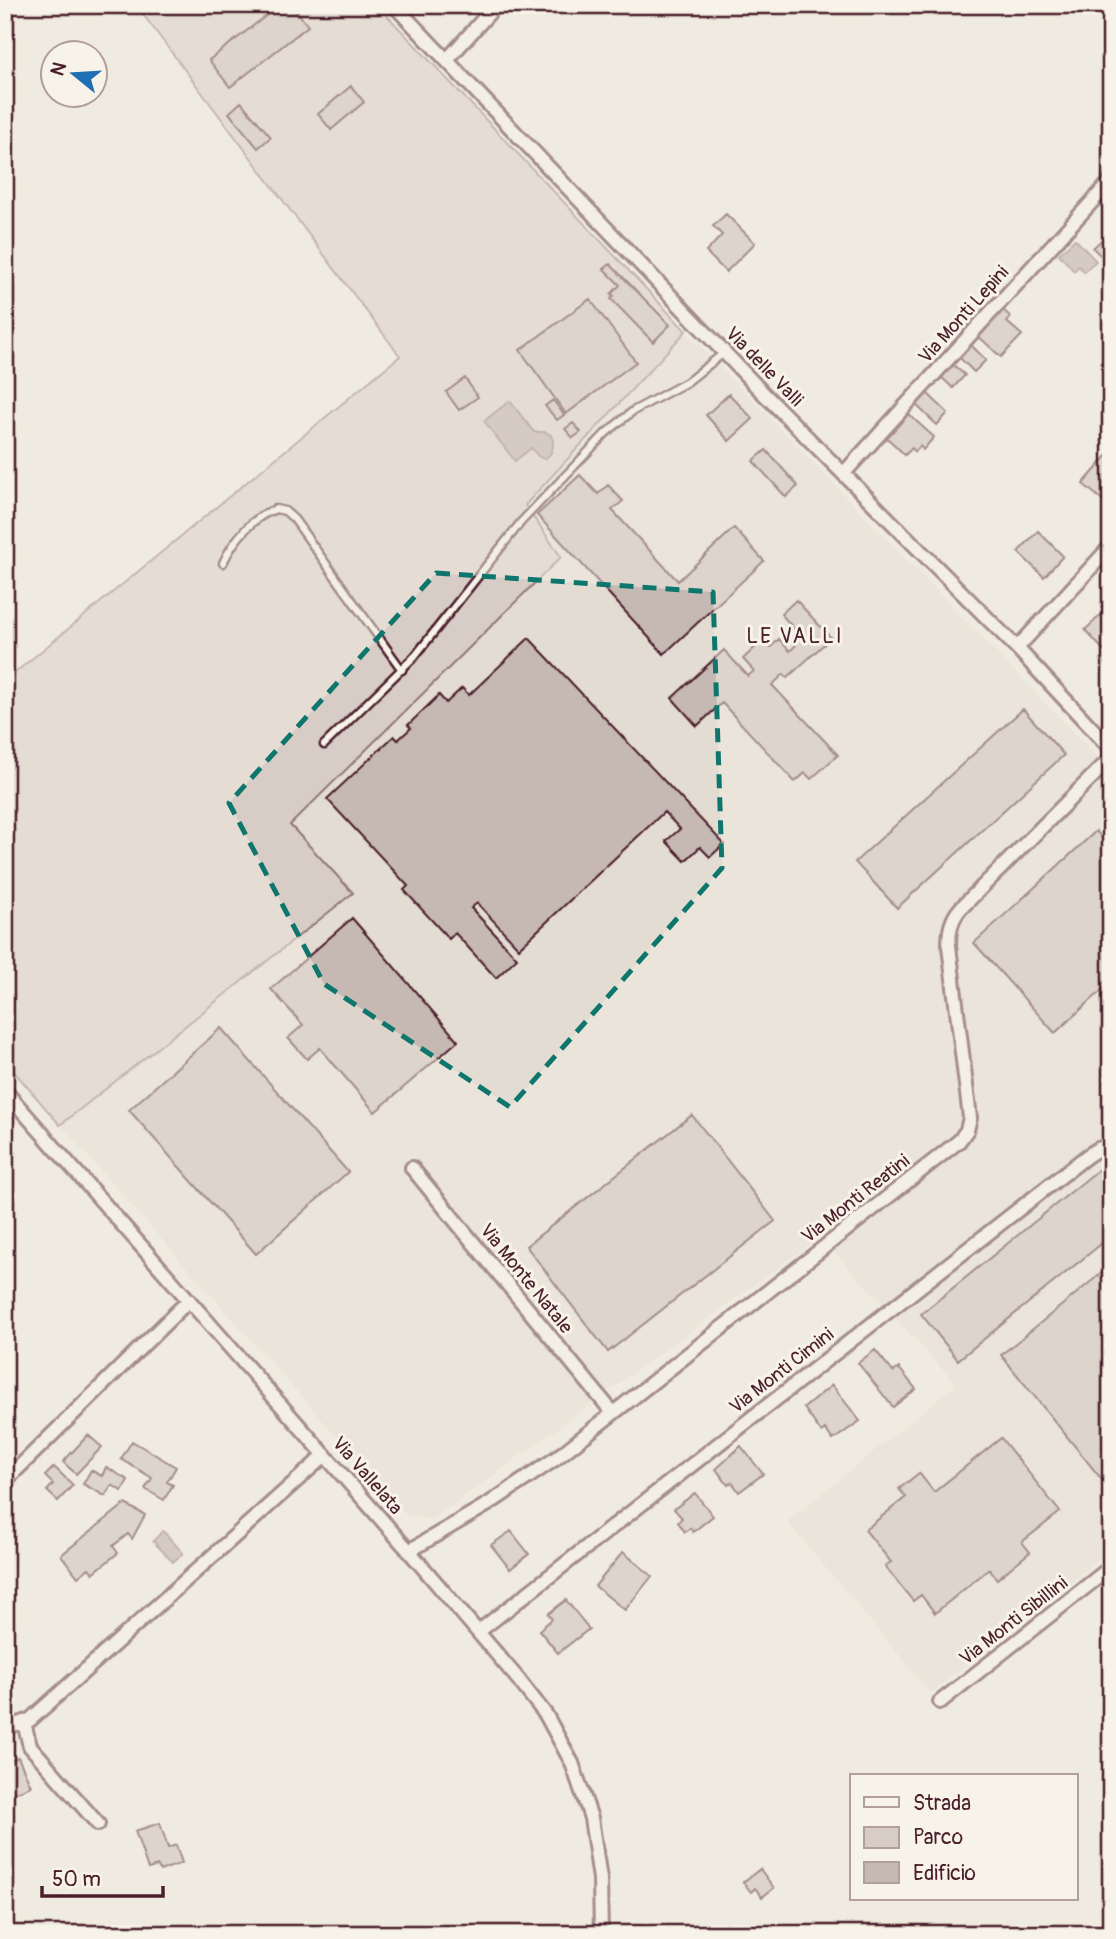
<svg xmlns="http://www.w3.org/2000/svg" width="1116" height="1939" font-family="Pangolin,sans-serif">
  <rect width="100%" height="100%" fill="#f0ebe0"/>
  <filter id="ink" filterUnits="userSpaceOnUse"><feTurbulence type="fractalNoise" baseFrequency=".0143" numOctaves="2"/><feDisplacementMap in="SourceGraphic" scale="14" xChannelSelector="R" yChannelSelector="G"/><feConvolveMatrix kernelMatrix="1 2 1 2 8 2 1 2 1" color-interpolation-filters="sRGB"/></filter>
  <g filter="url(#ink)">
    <path fill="#e3dcd2" d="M686,331L1111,771V1550L931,1693L787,1522L956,1384L820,1237L432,1520L407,1516L60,1125L353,894L290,825L560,558L525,506Z"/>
    <path fill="#d8cdc6" stroke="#917678" stroke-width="2" d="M136,5H377L686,331L525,505L561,557L290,825L353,893L60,1125L5,1061V681L400,356Z"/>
    <path fill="#b7a4a2" stroke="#8b6f72" stroke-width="2" d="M1075,239L1096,261L1084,272L1079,266L1074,271L1059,254Z
      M510,401L534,432H545L551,435C555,444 553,453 545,459L539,457L531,448L515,461L484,421Z
      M163,1531L183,1553L173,1562L153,1541Z"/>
    <path fill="#c6b8b3" stroke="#4a1f2b" stroke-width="2" d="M280,5H292L308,26L230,87L209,60Z
      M351,86L364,102L331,130L318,114Z
      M241,102L271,137L258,148L229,113Z
      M1111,187V214L1097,202Z
      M726,214L755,243L726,272L706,252L722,235L713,226Z
      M1111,231V249L1102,257L1093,248Z
      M610,264L670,325L653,342L611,299L614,296L611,294L620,285L604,269Z
      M590,299L636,362L566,414L520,350Z
      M1001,308L1011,317L1007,322L1022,335L1001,357L977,335Z
      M969,343L986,360L974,372L957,355Z
      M951,363L965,375L953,388L940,376Z
      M465,378L478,397L459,410L446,392Z
      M927,393L948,413L937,425L916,405Z
      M729,394L753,419L729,441L706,415Z
      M553,400L564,415L557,420L545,406Z
      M905,411L934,437L923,450L920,446L915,452L912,448L905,455L883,434Z
      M573,423L581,432L573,438L565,429Z
      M766,450L798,486L786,497L753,461Z
      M1107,456L1111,460V500L1107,504L1083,484Z
      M580,475L598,494L608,485L623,501L612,510L678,581L734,528L764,561L664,654L537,515Z
      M1038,531L1063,556L1044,577L1018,552Z
      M796,600L831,638L787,678L784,674L772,685L838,755L811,779L805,773L795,782L722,703L697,726L672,698L724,650L748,676L754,671L743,659L764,639L771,647L779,639L790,651L796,645L789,639L797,632L781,614Z
      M1109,607L1111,652L1108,655L1085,630Z
      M529,638L724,844L710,857L700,847L685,861L666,841L680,829L664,812L519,948L477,903L471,908L517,958L496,978L455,933L449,939L404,890L408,886L327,799L394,736L398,740L411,728L408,725L439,695L446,703L462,688L469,695Z
      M1023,709L1064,755L897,908L855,862Z
      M1096,831L1111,847V982L1055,1033L974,943Z
      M352,918L458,1041L375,1112L320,1048L307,1059L288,1038L303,1025L271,989Z
      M221,1028L348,1172L256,1254L129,1110Z
      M692,1115L775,1221L608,1352L526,1246Z
      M1109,1161L1111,1236L958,1360L921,1314Z
      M1110,1266L1111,1267V1491L1001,1355Z
      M875,1350L893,1372L899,1368L916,1389L893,1407L858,1363Z
      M832,1385L860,1421L833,1440L825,1429L821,1432L804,1408Z
      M88,1435L102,1447L76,1474L63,1462Z
      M1001,1438L1060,1512L1022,1542L1030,1552L997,1579L989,1569L935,1613L921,1595L913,1601L885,1566L891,1562L865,1530L906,1497L899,1489L919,1473L934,1492Z
      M132,1441L176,1467L167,1482L173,1485L164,1500L145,1489L152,1478L121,1459Z
      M741,1446L763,1474L739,1492L732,1482L728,1485L716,1469Z
      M54,1467L73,1485L58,1501L47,1491L53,1484L45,1476Z
      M106,1467L128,1480L122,1491L112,1485L105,1496L83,1484L91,1470L102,1476Z
      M695,1493L713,1516L693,1532L690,1528L685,1532L678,1522L682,1518L674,1509Z
      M125,1504L145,1515L132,1539L128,1534L113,1546L118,1553L93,1573L89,1568L78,1577L61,1555Z
      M511,1531L529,1554L510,1569L491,1545Z
      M623,1552L652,1576L625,1610L595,1586Z
      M566,1600L589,1629L558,1653L539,1630L552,1619L548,1614Z
      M18,1757L31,1786L5,1797V1763Z
      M160,1823L168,1848L176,1845L182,1863L160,1871L158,1866L148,1869L135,1831Z
      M760,1869L774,1888L762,1897L755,1888L751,1892L743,1882Z"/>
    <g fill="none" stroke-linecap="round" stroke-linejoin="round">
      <g stroke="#4a1f2b" stroke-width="11">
        <path id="lane" d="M223,563C233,541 253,516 276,509L285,511L294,519L402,670
          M324,745L415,656L521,522L606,433L633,411L687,382L725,352"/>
      </g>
      <g stroke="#4a1f2b" stroke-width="18">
        <path id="street" d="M394,5L762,392L1017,648L1111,749
          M447,60L496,5
          M844,473L1111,181
          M1017,648L1111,546
          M5,1091L409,1551L518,1679L546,1715L572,1763L591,1818L600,1879L601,1934
          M412,1168L613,1413
          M5,1481L189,1300
          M409,1551L490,1503L555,1459L959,1141L967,1130L970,1118L949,946C949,931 951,919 961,908L1111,758
          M478,1632L1087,1156L1098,1149L1111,1145
          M940,1702L1111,1567
          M5,1723L19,1724L30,1720L325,1455
          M24,1723L30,1746L98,1824"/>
      </g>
      <use href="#lane" stroke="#f7f3e8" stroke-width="6"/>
      <use href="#street" stroke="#f7f3e8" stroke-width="12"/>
    </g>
  </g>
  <path d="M0 0H1116V1939H0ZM436,573L713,592L722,868L510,1107L324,984L229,803Z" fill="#f0ebe0" fill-opacity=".55" fill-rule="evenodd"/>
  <path fill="none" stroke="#0f766e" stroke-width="5" stroke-dasharray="14 9" stroke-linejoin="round" d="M436,573L713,592L722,868L510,1107L324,984L229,803Z"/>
  <g text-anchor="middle" stroke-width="6" stroke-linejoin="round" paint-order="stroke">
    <g font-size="19" fill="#4a1f2b" stroke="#f7f3e8">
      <text transform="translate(963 314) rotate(-48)" y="7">Via Monti Lepini</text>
      <text transform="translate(765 366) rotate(46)" y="7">Via delle Valli</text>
      <text transform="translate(855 1198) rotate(-38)" y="7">Via Monti Reatini</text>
      <text transform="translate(527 1278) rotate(51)" y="7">Via Monte Natale</text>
      <text transform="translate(781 1370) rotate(-38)" y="7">Via Monti Cimini</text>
      <text transform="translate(368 1475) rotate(49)" y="7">Via Vallelata</text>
      <text transform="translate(1013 1620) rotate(-38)" y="7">Via Monti Sibillini</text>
    </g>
    <g font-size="21" letter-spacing="2" fill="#4a1f2b" stroke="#f7f3e8">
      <text x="795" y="643">LE VALLI</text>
    </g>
  </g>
  <rect width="1116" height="1939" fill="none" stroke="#f7f3e8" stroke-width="28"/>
  <rect x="14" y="14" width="1088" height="1911" fill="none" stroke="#4a1f2b" stroke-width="2.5" filter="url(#ink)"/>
  <rect x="850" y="1774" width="228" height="126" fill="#f7f3e8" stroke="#b29e9c" stroke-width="2"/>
  <rect x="864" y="1797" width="35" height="10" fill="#f7f3e8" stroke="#b29e9c" stroke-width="2"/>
  <text x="913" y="1810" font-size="21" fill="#4a1f2b">Strada</text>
  <rect x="864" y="1827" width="35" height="21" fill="#d8cdc6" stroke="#b29e9c" stroke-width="2"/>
  <text x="913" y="1844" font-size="21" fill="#4a1f2b">Parco</text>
  <rect x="864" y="1862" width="35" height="21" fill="#c6b8b3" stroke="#b29e9c" stroke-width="2"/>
  <text x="913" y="1880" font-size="21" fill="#4a1f2b">Edificio</text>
  <g transform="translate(74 74) rotate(288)"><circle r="33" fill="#f7f3e8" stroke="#b29e9c" stroke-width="2"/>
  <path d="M0-5L12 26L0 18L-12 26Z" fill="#1f6fb2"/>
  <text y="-10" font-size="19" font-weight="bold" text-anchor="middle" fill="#4a1f2b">N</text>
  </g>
  <path d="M42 1886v10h121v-10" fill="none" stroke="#4a1f2b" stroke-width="3.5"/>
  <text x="52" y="1886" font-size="21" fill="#4a1f2b" stroke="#f7f3e8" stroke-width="5" paint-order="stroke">50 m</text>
</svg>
